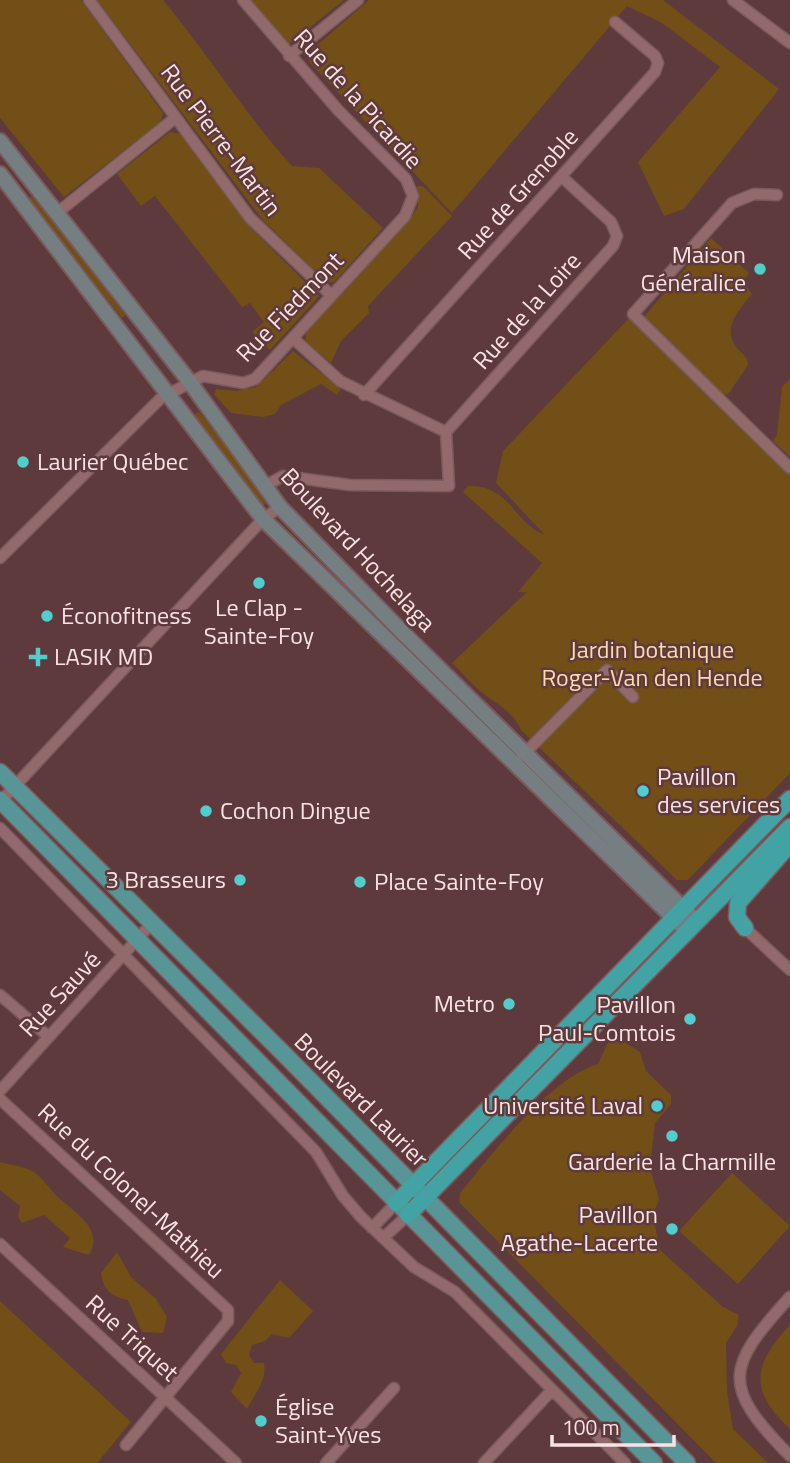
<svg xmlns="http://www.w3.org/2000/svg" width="790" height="1463" font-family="'Titillium Web',sans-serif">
  <rect width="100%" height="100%" fill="#5f3a3c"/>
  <path fill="#714f16" d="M0,0H81L163,113L161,122L64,197L0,118Z
    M97,0H163C208,54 245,114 292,166L319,168L383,228L334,282H326L262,219Z
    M250,0H344L288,45Z
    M369,0H663L779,89L684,209L664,216L638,162L720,67L662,23L627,6L452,213L310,63L307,54Z
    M170,132L181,134L249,226L319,296L270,350L252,332L264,322L250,303L242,307L155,196L141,206L117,174Z
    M417,186H423L452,216L368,306L369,313L341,341L331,363L306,342V332L408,221L418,207Z
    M31,196L46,210L125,315L122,318L28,199Z
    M711,238L749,273L743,281L752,294C739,310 721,328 737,348C743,355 747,355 748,365L729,393L723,396L643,318Z
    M633,314L790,470V773L688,880H677L521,730C513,712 500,706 485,695C473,686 463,673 452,663L527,592H518L542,563L463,492L468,486C510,484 513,523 545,535L496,483L503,451Z
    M293,351L341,389L337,395L321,384L281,405L275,414L263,417L231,413L214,394L216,389L236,391L256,387Z
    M790,379V457L773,441L777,435L782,387Z
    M199,412L254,482L266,504L261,506L194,415Z
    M615,1036L640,1052L646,1071L671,1095V1104L655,1123L650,1168L659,1199L653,1216L660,1250L723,1307L739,1315L737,1326L726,1343L727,1391L733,1429L768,1463H716L459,1202L460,1193C492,1154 550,1078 598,1064L610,1038Z
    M0,1162C10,1165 23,1166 32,1171C42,1176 50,1190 59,1198C74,1212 105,1229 89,1255L63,1247L70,1238L44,1215L22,1223L18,1217L20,1206L0,1190Z
    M732,1173L790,1226L738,1284L679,1231Z
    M117,1252L131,1277L156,1299L167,1317L163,1333L142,1332L128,1300C112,1297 103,1290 101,1273Z
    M280,1280L313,1311L289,1338L272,1334L265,1341L252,1345L249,1355L254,1363H264C267,1382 255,1393 247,1409L231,1392L241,1373L236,1365L226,1363L221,1354Z
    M0,1301L131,1422L97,1463H0Z
    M790,1325V1429C747,1389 754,1364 790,1325Z"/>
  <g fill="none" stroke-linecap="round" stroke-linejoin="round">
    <g stroke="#7a5a5d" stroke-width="13">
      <path id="minor" d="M89,0L250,218L331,295
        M733,0L790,43
        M289,56L358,0
        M777,195L754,194L732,203L633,314L790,468
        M57,213L175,118
        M294,339L340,381L446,432
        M364,395L655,72L658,63L655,56L615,22
        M265,486L283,476L350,485L449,486L446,432L613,246L617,236L611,222L562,177
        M0,558L161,398L203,376L243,383L255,379L405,216L413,196L406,179L338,110L243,0
        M522,756L607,670L633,697
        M1,801L263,519L280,507
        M0,828L316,1152L343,1196L361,1217L414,1267L455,1292L625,1463
        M745,928L790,970
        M0,995L49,1037
        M0,1091L151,924
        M0,1099L228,1310V1321L126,1445
        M372,1228L396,1203
        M383,1238L408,1215
        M0,1244L236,1463
        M790,1297C725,1368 721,1386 790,1456
        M326,1463L394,1388
        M484,1463L552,1390"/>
    </g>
    <g stroke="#7a5a5d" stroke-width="18">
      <path id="secondary" d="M0,141L189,381L280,507L404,634L697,922
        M0,174L263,519L688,932"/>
    </g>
    <g stroke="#7a5a5d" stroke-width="19">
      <path id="primary" d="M0,772L285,1055L687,1463
        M0,800L654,1463"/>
    </g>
    <g stroke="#7a5a5d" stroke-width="19">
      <path id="trunk" d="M745,928L737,917L738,903L790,844
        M396,1203L790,799
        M408,1215L790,827"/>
    </g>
    <use href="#minor" stroke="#936a6b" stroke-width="10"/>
    <use href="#secondary" stroke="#757f81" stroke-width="14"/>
    <use href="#primary" stroke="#579596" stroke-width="16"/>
    <use href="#trunk" stroke="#43a3a4" stroke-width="16"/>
  </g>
  <g fill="#52cdce" stroke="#5f3a3c" stroke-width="2.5">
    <circle cx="760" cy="269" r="7"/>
    <circle cx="23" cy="462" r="7"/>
    <circle cx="259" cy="583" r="7"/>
    <circle cx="47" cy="616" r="7"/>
    <path d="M34.5 646.5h7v7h7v7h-7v7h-7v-7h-7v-7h7z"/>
    <circle cx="643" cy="791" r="7"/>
    <circle cx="206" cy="811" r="7"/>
    <circle cx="240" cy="880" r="7"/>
    <circle cx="360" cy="882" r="7"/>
    <circle cx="509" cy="1004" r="7"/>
    <circle cx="690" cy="1019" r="7"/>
    <circle cx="657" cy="1106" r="7"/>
    <circle cx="672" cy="1136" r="7"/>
    <circle cx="672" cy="1229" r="7"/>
    <circle cx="261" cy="1421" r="7"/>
  </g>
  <g text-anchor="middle" stroke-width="5" stroke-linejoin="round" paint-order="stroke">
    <g font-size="24" fill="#fae2e3" stroke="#5f3a3c">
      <text transform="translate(358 99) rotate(48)" y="8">Rue de la Picardie</text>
      <text transform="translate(221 140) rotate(53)" y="8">Rue Pierre-Martin</text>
      <text transform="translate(518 194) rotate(-48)" y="8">Rue de Grenoble</text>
      <text transform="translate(290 307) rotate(-46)" y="8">Rue Fiedmont</text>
      <text transform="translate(527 311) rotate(-48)" y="8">Rue de la Loire</text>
      <text transform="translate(358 550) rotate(47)" y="8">Boulevard Hochelaga</text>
      <text transform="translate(60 994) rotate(-47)" y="8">Rue Sauvé</text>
      <text transform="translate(361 1100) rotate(45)" y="8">Boulevard Laurier</text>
      <text transform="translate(131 1191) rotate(43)" y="8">Rue du Colonel-Mathieu</text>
      <text transform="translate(132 1338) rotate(42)" y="8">Rue Triquet</text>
    </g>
    <g font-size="24" fill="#fae2e3" stroke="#5f3a3c" text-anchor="start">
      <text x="746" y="263" text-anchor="end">Maison<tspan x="746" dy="28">Généralice</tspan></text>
      <text x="37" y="470">Laurier Québec</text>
      <text x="259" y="616" text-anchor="middle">Le Clap -<tspan x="259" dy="28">Sainte-Foy</tspan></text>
      <text x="61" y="624">Éconofitness</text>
      <text x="54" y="665">LASIK MD</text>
      <text x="657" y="785">Pavillon<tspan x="657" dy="28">des services</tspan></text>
      <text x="220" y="819">Cochon Dingue</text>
      <text x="226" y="888" text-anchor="end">3 Brasseurs</text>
      <text x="374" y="890">Place Sainte-Foy</text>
      <text x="495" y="1012" text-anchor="end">Metro</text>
      <text x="676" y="1013" text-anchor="end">Pavillon<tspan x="676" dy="28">Paul-Comtois</tspan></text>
      <text x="643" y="1114" text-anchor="end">Université Laval</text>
      <text x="672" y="1170" text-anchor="middle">Garderie la Charmille</text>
      <text x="658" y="1223" text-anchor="end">Pavillon<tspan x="658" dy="28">Agathe-Lacerte</tspan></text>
      <text x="275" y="1415">Église<tspan x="275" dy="28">Saint-Yves</tspan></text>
    </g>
    <g font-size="24" fill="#fcdaaa" stroke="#5f3a3c">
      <text x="652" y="658">Jardin botanique<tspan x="652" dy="28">Roger-Van den Hende</tspan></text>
    </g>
  </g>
  <path d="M552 1435v10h122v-10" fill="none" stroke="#fae2e3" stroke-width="3.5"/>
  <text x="562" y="1435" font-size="21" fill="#fae2e3" stroke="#5f3a3c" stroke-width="5" paint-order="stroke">100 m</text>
</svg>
